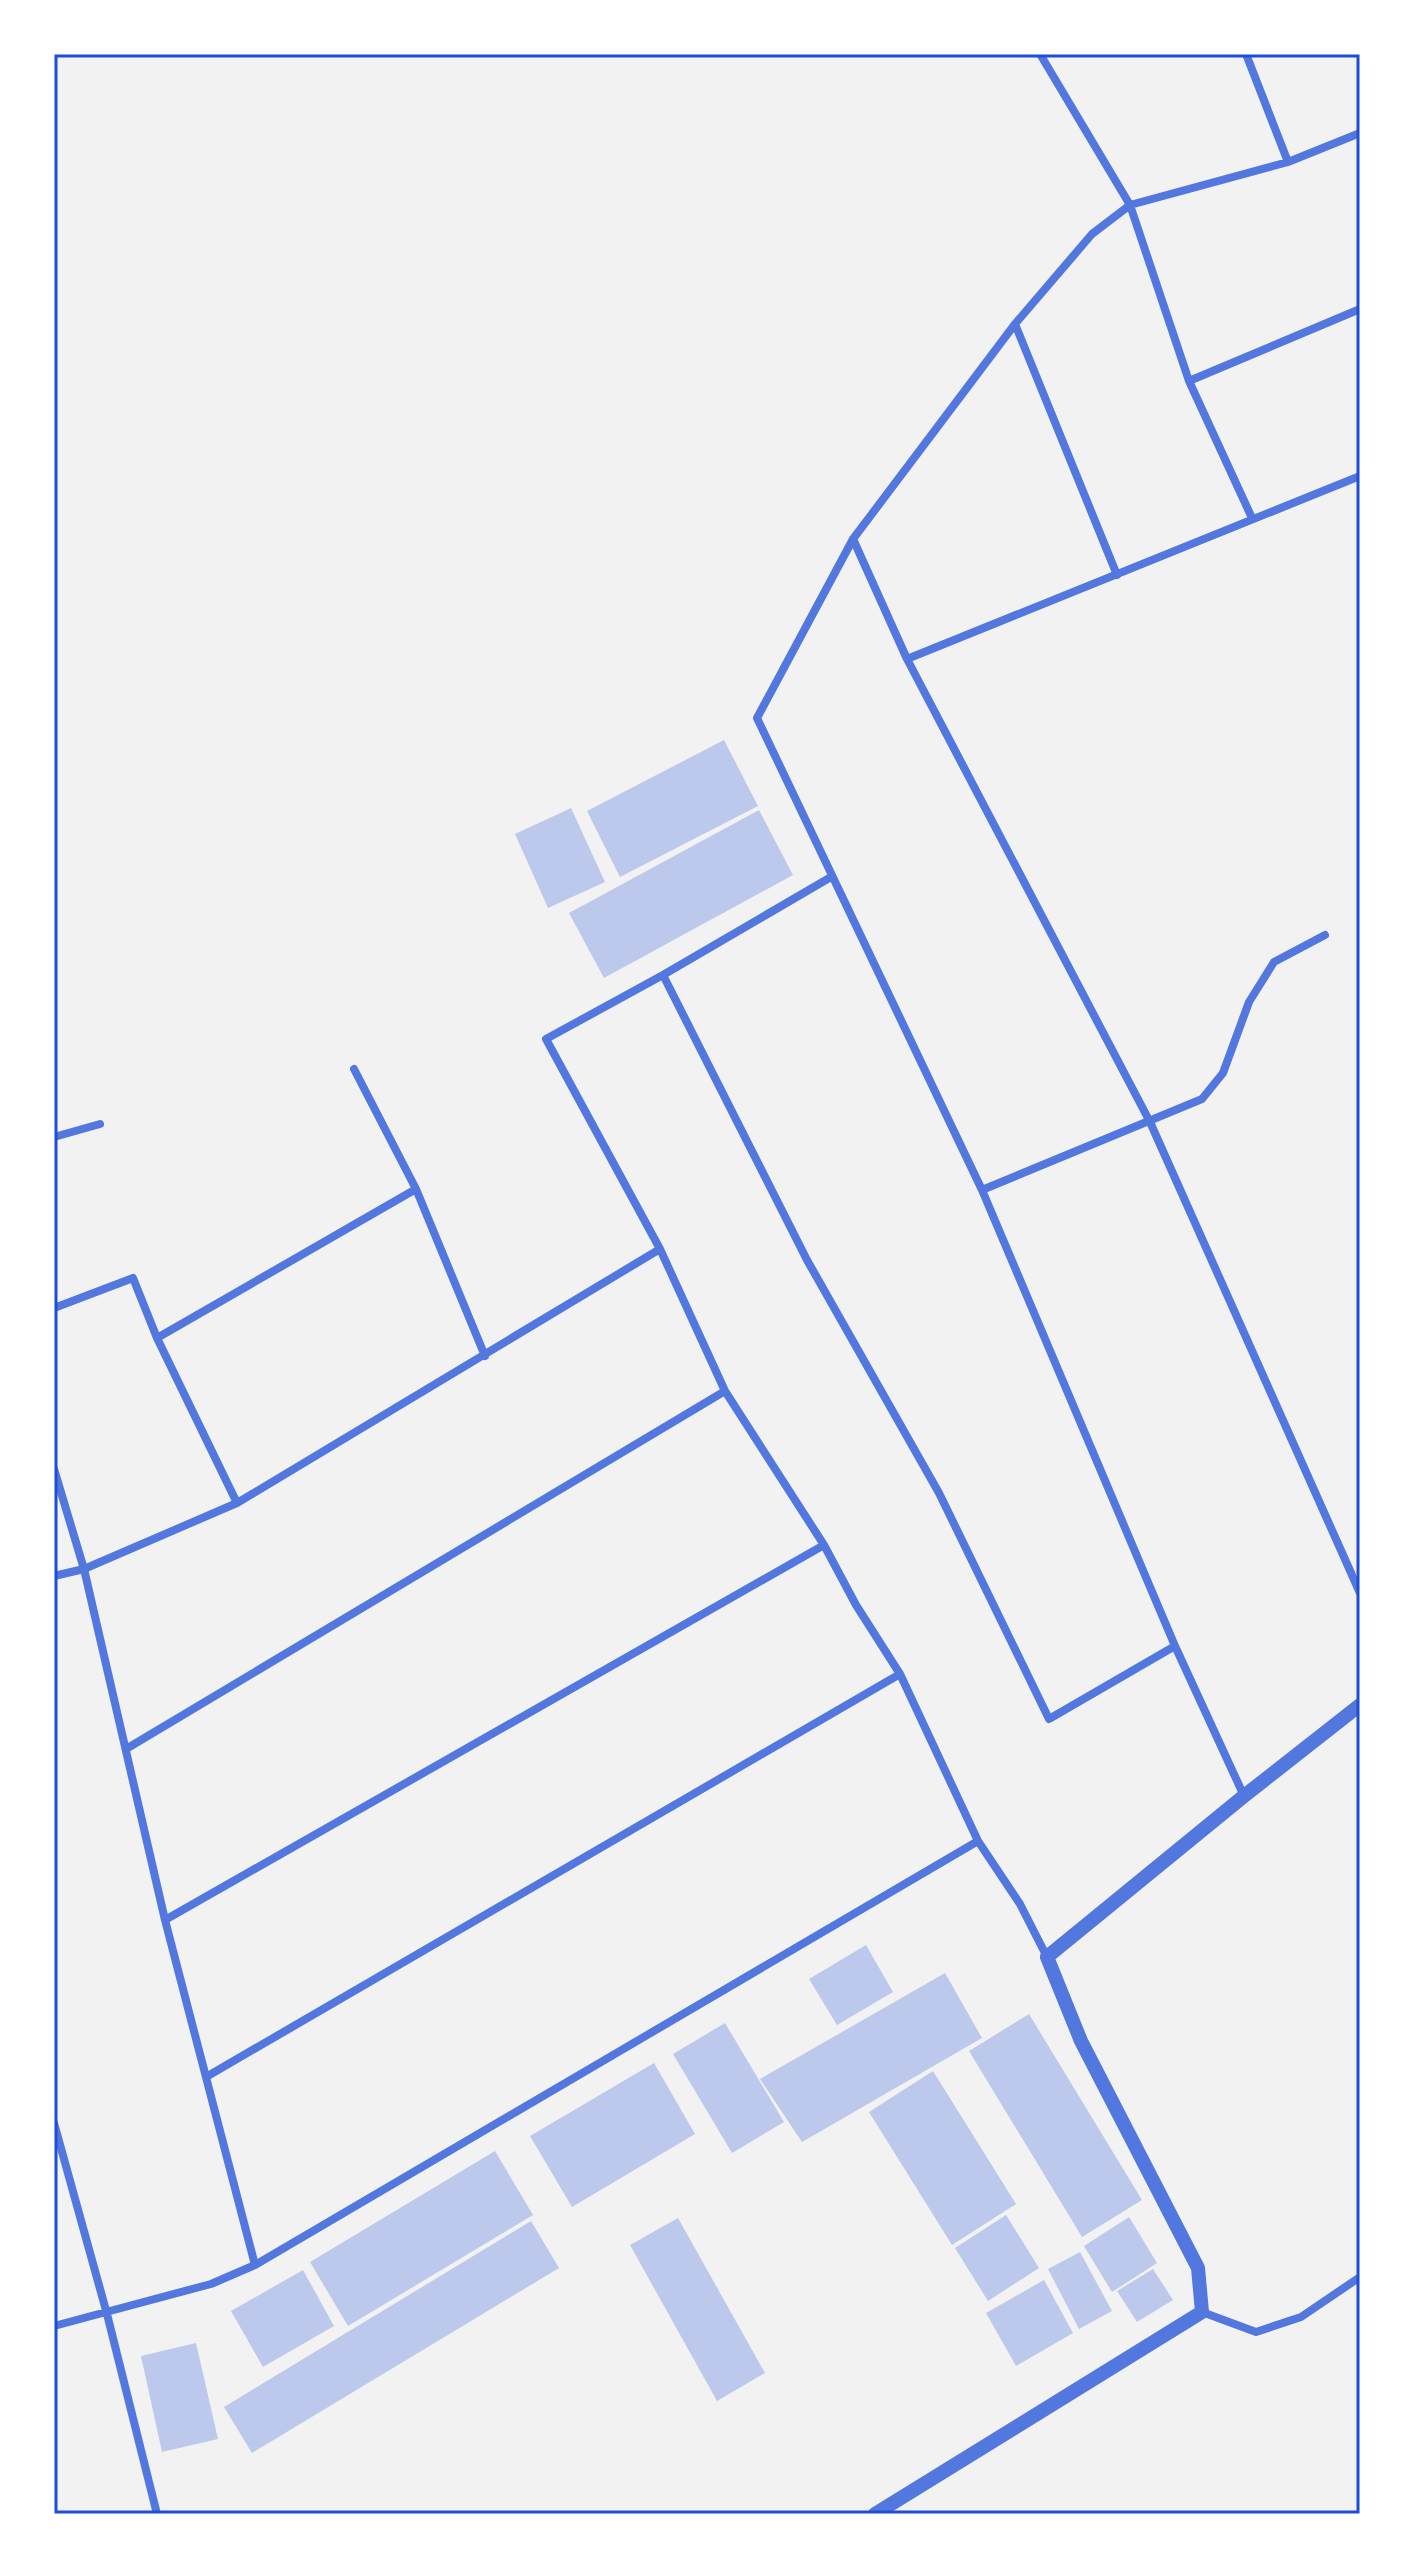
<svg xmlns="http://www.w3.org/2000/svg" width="1414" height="2568" font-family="Merriweather,serif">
  <rect width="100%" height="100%" fill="#f2f2f2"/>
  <path fill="#bdc9ec" d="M724,740L758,806L620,877L587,811Z
    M571,808L605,882L548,908L515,834Z
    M759,810L793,875L604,978L569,913Z
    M866,1945L893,1992L837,2025L809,1979Z
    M945,1973L982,2038L802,2142L760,2079Z
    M1029,2014L1142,2200L1082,2237L969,2051Z
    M725,2023L784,2122L732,2153L673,2054Z
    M654,2063L695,2134L572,2207L530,2136Z
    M933,2071L1016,2204L952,2245L869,2112Z
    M495,2151L533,2215L348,2326L310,2262Z
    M1006,2215L1039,2268L988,2301L955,2248Z
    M1129,2217L1157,2263L1112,2292L1084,2246Z
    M678,2218L765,2373L717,2401L630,2245Z
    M531,2221L559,2268L252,2453L224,2407Z
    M1080,2252L1112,2311L1079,2329L1048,2269Z
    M1153,2269L1173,2300L1137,2322L1117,2291Z
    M303,2270L334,2326L263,2367L231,2311Z
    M1044,2280L1073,2333L1016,2366L986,2313Z
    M196,2343L218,2439L162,2452L141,2356Z"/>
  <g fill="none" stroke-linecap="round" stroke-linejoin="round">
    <path stroke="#5277de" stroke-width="8" d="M1040,54L1130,205L1189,381L1252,518
      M1246,54L1288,162
      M1015,324L1117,575
      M1189,381L1360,309
      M853,539L907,659L1150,1122L1360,1593
      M907,659L1360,476
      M663,975L807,1260L939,1493L1049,1719L1175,1646
      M354,1069L416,1189L485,1356
      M54,1137L100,1124
      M982,1190L1202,1099L1223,1073L1249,1002L1274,962L1325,935
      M54,1308L133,1278L157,1338L237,1503
      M157,1338L416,1189
      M54,1469L84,1569L165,1920L255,2265
      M824,1545L725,1391L660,1249L546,1039L663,975L831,877
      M54,1576L84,1569L237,1503L660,1249
      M126,1749L725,1391
      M1244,1796L1175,1646L982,1190L757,718L853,539L1015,324L1092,234L1130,205L1288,162L1360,133
      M165,1920L824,1545L856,1605L900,1674L978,1841L1020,1904L1047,1957
      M206,2077L900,1674
      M54,2123L107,2314L157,2514
      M1202,2312L1256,2332L1301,2317L1360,2277
      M54,2326L211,2284L255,2265L978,1841"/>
    <path stroke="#5277de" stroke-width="14" d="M875,2514L1202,2312L1198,2268L1081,2041L1047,1957L1244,1796L1360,1705"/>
  </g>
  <rect width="1414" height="2568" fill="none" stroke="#ffffff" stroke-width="112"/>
  <rect x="56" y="56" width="1302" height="2456" fill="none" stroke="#1d4ed8" stroke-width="3"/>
</svg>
